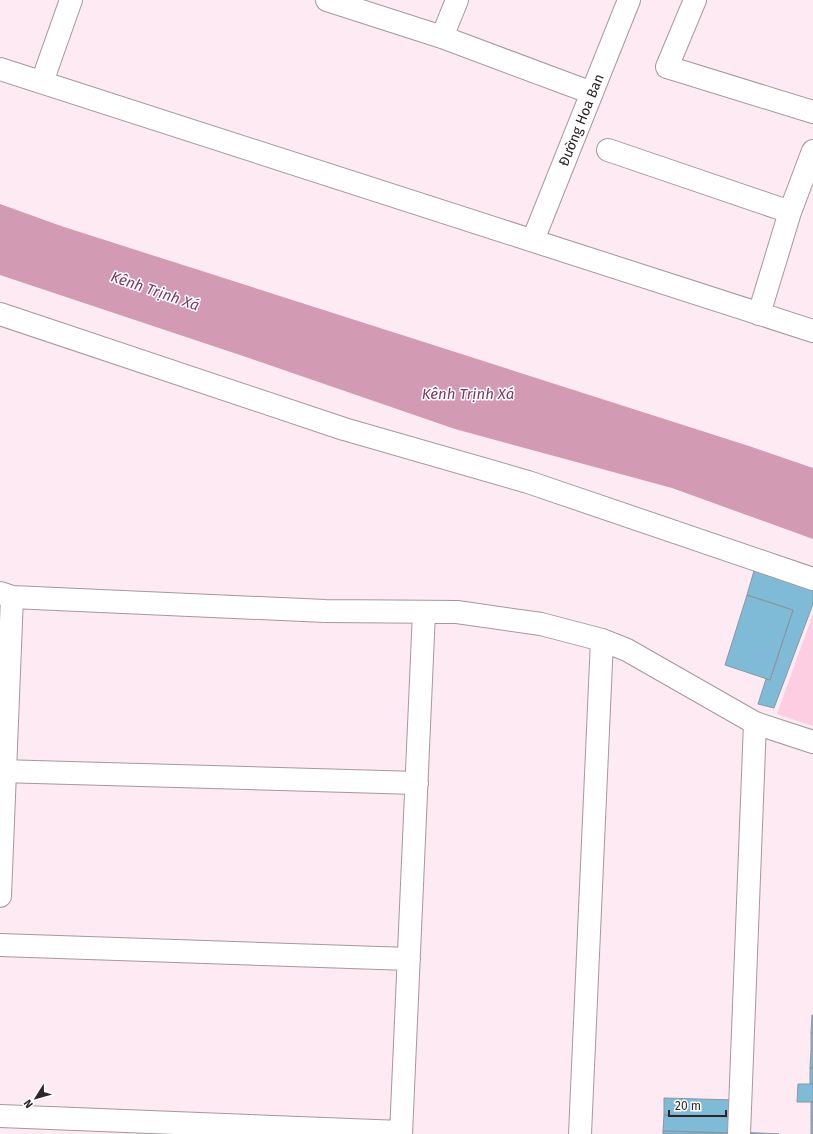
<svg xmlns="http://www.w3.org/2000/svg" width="813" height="1134" font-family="'Fira Sans',sans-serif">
  <rect width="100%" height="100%" fill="#fdeaf2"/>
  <path fill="#fdcde1" d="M813,614V726L777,714Z"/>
  <path fill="#d29ab3" d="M0,204L61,226L752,447L813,468V539L672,488L455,429L243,356L0,275Z"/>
  <path fill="#7fbbd7" stroke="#8898a0" d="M756,564L813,582V604L774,708L758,704L766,679L770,680L793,610L747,595Z
    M747,595L793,610L770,680L725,665Z
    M812,1015H813V1033H811Z
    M811,1033H813V1051H811Z
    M811,1051H813V1068H810Z
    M810,1068H813V1084H810Z
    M798,1084H813V1102H797Z
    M664,1098L734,1100V1117L664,1115Z
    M811,1102H813V1120H811Z
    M664,1115L734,1117V1133L663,1131Z
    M811,1120H813V1134H811Z
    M663,1131L734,1133V1134H663Z
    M739,1132L779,1134H739Z"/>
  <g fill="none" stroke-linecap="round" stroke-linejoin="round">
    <g stroke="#a7979d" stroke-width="24">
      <path id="minor" d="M327,0L442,37L592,93
        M695,0L667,67L813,112
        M442,37L457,0
        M0,69L813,331
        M42,82L71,0
        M608,150L790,212
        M533,240L629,0
        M0,314L344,429L528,482L813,579
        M759,314L790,212L813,151
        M0,593L12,597L325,611L457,612L541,624L602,640L627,650L755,723L813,742
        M0,771L417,783
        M0,896L12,597
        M0,945L409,959
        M0,1116L401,1132
        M401,1134L424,612
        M580,1134L602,640
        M739,1134L755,723"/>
    </g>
    <use href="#minor" stroke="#fff" stroke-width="22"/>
  </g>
  <g text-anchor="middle" stroke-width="3" stroke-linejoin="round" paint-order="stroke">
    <g font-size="14" fill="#2d2629" stroke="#fff">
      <text transform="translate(581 120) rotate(-68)" y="5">Đường Hoa Ban</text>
    </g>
    <g font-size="15" font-style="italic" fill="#7d385a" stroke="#fff">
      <text transform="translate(155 291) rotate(19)" y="5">Kênh Trịnh Xá</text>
      <text x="468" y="399">Kênh Trịnh Xá</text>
    </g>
  </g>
  <g transform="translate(36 1098) rotate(233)" stroke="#ffffff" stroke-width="3" paint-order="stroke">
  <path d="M0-3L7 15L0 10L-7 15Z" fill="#2d2629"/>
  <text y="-6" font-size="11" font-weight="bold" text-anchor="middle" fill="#2d2629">N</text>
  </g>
  <path d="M669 1110v6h57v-6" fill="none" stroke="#2d2629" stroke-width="2"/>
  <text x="675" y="1110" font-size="12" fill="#2d2629" stroke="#ffffff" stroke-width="3" paint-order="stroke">20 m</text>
</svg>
